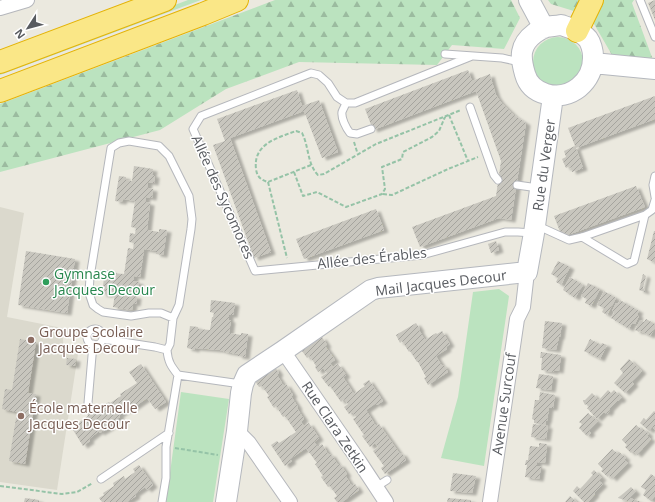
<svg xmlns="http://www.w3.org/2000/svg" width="655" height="502" font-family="'Open Sans',sans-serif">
  <defs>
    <pattern id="forest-firs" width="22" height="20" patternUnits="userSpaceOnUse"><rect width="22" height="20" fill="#bbe3bf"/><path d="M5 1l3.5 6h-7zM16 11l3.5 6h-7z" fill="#9bbb9f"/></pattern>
    <pattern id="building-hatch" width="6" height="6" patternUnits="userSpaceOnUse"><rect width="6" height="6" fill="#c8c6be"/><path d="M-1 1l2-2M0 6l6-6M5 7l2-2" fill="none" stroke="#a5a49e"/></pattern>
    <filter id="shadow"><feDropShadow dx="4.5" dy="2.5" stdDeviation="1" flood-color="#0004"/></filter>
  </defs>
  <rect width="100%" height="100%" fill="#ebe9df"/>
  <path fill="#dbd9cd" d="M0,207L24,213L7,317L62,328L64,352L78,354L57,490L0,482Z"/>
  <path fill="#bbe3bf" d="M188,0H201L0,75V71Z
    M533 62a25 25 0 1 1 50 0a25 25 0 1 1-50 0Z
    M499,289L509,296L484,466L441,458L458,397L473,292Z
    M181,392L229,399L213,502H166Z"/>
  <path fill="url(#forest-firs)" d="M275,0H511L520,18L504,49L452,45L437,65L299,62L226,89L160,130L0,172V104Z
    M548,0H584L577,12L551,4Z
    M600,0H634L632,3L653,60L612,55L590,17Z"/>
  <path fill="url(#building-hatch)" filter="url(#shadow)" d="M655,0V20L648,3Z
    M468,70L472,81L490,74L492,82L496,95L500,101L514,115L526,123L511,220L499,218L420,247L412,227L496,196L501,161L476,91L373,130L365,109Z
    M297,90L302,106L319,100L338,152L322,158L304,111L230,138L271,252L254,258L213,145L225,141L217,119Z
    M655,96V119L576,148L583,168L572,172L570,166L566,168L562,159L566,157L564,151L575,146L568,128Z
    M134,166L153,169L152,175H155L154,183L148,182L147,188L153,189L152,198L146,197L145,202L150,203L147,230L159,232V229L167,230L163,255L156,254V251L144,249L140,277L134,276V281L139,282L138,291L132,290L131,296H137L136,304L133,303L132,310L113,307L115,293L109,292V295L102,294L105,270L112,271V273L124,274L128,248L133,249L134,243L129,242L130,233L135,234L136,228L131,227L135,201L123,199L122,202L115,201L119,176L126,177V180L132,181Z
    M636,186L645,207L562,237L554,216Z
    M376,209L384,230L304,259L296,239Z
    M654,231H655V263L647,259Z
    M496,241L499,250L491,253L488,244Z
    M26,251L75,259L67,313L18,305Z
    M558,261L570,267L561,285L556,282L558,278L551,274Z
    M643,274L646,276L643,288L645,290V292L639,290Z
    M570,277L583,285L575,298L563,290Z
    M588,283L600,289L591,306L585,303L587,299L581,296Z
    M604,291L616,298L607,315L602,312L604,308L597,305Z
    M211,300L235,303L233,315H229V320H231L229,333L241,335V333L248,334L245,357L238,356V354L226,352L220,350L195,348V350L187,348L190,326L198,327V329L210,330L212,317H213L214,313L210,312Z
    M620,300L639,311L637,314L639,316L635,324L632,323L629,329L611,318L614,313L612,311L616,303L618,304Z
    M646,319L655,324V328L650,336L640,331L639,332L635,330L640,320L644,322Z
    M545,321L562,323L560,337H559L556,350L542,348Z
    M416,323L420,329L419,330L425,340L436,333L437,334L442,331L450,344L446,347L447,349L436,356L442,366L444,365L448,372L428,385L424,378L426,377L418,362H417L410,351L409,352L402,341L400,343L396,335Z
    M322,337L327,345L325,346L335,360L330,363L333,367L338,364L346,375L343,377L354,394L365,386L363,384L369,380L383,401L377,405L376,403L366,410L376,426L379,424L400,454L402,453L406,460L385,474L381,468L384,466L373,451L378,447L375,443L370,447L362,436L364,435L353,419L356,417L353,412L349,414L344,407L348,404L344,399L341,402L330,386L329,387L321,377L327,373L323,368L318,372L315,367L316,366L310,356L307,358L302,351Z
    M20,339L36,342L28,393L36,394L25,464L9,461L17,412L2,409L5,389L12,390Z
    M590,339L601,345L602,343L607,345L600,359L584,351Z
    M541,352L561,355L559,371L554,370V372L541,370L542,358H540Z
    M67,358L76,359L75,366L66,365Z
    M629,359L642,371L632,382L634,384L625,393L614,383L623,373L620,369Z
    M141,364L166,402L155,409L147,398L130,410L129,408L119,415L120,417L109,424L110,427L100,433L99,431L89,439L90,441L83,446L70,425L76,421L78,423L88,416L87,414L97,407L98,409L109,402L110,403L121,396L120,394L137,383L129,372Z
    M275,367L279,373L277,375L284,386L286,384L293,395L291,396L298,407L297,408L304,419L301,422L304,426L309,423L319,438L314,442L318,447L322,444L329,455L331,454L338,465L340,464L347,474L345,475L352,486L355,484L359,490L342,502H337L334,498L337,496L330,486L328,487L321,477L323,476L315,464L317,463L306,448L290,459L292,461L285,466L271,445L277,441L279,443L296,432L285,416L283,417L276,406L274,408L267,397L269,396L262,386L259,387L255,381Z
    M539,374L553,376L551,390L536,388Z
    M608,390L611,393L614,390L622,398L619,401L618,400L609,409L610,410L607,414L604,412L597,419L587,408L589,407L586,404L585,405L583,401L584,400H585L592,393L599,400Z
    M540,392L555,395L553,408H549L547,421H546V425L534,423V420L532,419L535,400H539Z
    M654,411L655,412V430L652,427L649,431L640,423L644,418L646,420Z
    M588,413L598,422L589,431L591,433L587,436L579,428L582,424L579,422Z
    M533,424L548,426L546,439L531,437Z
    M636,425L641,429L642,428L649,434L647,436L651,439L637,455L633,451L631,453L625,447L627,445L622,440Z
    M539,443L547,444L545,463L537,462V466L541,467L539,479L525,477L527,465H525L526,460H528L530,446L539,447Z
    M612,449L617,453L619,452L626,458L624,460L628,463L612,479L609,475L608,477L601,471L603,469L598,464Z
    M139,465L153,485L147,490L145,487L135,494L136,496L127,502L125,501L124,502H102L99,498L104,495L103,493L114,486L113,483L124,476L125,479L135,472L133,469Z
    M594,470L602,478L599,481L603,484L594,493L595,494L588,502H584L573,491L577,486L580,489L593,475L591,473Z
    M453,473L476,476L472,493L450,491Z
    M651,474L655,477V496L651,501L643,495L646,490L641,487Z
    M631,487L636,492L630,498L641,502H631L618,498Z
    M570,496L577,502H565Z
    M25,498L39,500V502H24Z
    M448,498L471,500V502H447Z"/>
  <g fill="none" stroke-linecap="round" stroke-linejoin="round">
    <g stroke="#b5b7bc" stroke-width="9">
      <path id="lane" d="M640,0L655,37
        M445,54L502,58L520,62
        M472,56L355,103H346L337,97L328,83L319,75L311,73L201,116L193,129L255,271L422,255L505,232H518L532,233
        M346,103C345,106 343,109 342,112C341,118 346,128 350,133L357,134L371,129
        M470,107L494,175L498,180
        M655,176L653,185L655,197
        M517,185L538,188
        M536,225L569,240L582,237L645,215L652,210L655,200
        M582,237L627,264L634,261L645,215
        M87 337a8 8 0 1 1 16 0a8 8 0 1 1-16 0Z
        M103,339L155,347L167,350C168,362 171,366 178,375
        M167,350L170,344L173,318L179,305L191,229L192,219L189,196L169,156L159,146L129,141L119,143L111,148L90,277L89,293L93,305L98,309L103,312L131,316L149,313H161L173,318
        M178,375L241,384
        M88,403L93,344
        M101,479L169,433
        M376,487L387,480
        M162,502L166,478V447L178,375"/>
    </g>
    <g stroke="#b5b7bc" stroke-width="16">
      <path id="street" d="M0,8L27,0
        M283,351L359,461L386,502
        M237,431L249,443L290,502
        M490,502L517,319L523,307L527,272"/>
    </g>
    <g stroke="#b5b8be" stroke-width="22">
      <path id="secondary" d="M529,0L544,28
        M561,25C570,28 581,31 588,39C591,43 593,51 593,56C594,82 570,101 546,94C535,91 528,85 525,74C520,57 519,45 535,33C538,31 542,28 546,27C551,26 556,26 561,25Z
        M593,63L655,69
        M226,502L237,431L241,393L243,384L247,375L283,351L371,290L378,288L527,272L534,233L553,96"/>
    </g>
    <g stroke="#e4b306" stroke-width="24">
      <path id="highway" d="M577,31L592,0
        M0,62L165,0
        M0,91L203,14L237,0"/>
    </g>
    <path stroke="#95c3a7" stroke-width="2" stroke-dasharray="4 2" stroke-linecap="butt" d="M449,115L468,161
      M354,142L358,155
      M311,165L268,182C261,180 257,177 256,169C253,144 277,138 296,131L302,133C309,146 307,164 318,175L324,174L376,144L461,110
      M294,172L303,196L317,192L346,207L382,194L385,189L382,167L402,159L403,152L432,137L439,131L445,117
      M268,182L287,258
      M383,194L392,195L448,169L478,157
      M175,448L218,455
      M0,486L62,494L77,492L93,483"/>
    <use href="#lane" stroke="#fff" stroke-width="7"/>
    <use href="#street" stroke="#fff" stroke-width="14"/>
    <use href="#secondary" stroke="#fff" stroke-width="20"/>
    <use href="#highway" stroke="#fae787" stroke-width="22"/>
  </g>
  <circle fill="#2e9e5b" stroke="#fff" stroke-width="1.5" cx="46" cy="282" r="4"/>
  <g fill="#8d6e63" stroke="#fff" stroke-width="1.5">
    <circle cx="31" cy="340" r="4"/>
    <circle cx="21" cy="416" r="4"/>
  </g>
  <g text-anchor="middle" stroke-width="3" stroke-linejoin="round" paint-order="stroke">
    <g font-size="14" fill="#585b60" stroke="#fff">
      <text transform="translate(544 165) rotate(-82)" y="5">Rue du Verger</text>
      <text transform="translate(223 197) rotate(66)" y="5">Allée des Sycomores</text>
      <text transform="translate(372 258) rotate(-6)" y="5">Allée des Érables</text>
      <text transform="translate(441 283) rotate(-7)" y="5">Mail Jacques Decour</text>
      <text transform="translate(504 404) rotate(-82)" y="5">Avenue Surcouf</text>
      <text transform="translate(335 427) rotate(56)" y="5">Rue Clara Zetkin</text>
    </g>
    <g font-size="14" fill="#27864d" stroke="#fff" text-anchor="start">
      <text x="54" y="279">Gymnase<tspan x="54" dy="16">Jacques Decour</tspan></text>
    </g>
    <g font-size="14" fill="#785e54" stroke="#fff" text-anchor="start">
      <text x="39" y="337">Groupe Scolaire<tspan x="39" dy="16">Jacques Decour</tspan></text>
      <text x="29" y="413">École maternelle<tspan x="29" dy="16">Jacques Decour</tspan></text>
    </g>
  </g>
  <g transform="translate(28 28) rotate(234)" stroke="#ffffff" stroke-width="3" paint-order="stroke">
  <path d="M0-3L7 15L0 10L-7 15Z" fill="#585b60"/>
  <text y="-6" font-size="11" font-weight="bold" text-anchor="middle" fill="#585b60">N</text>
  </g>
</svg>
